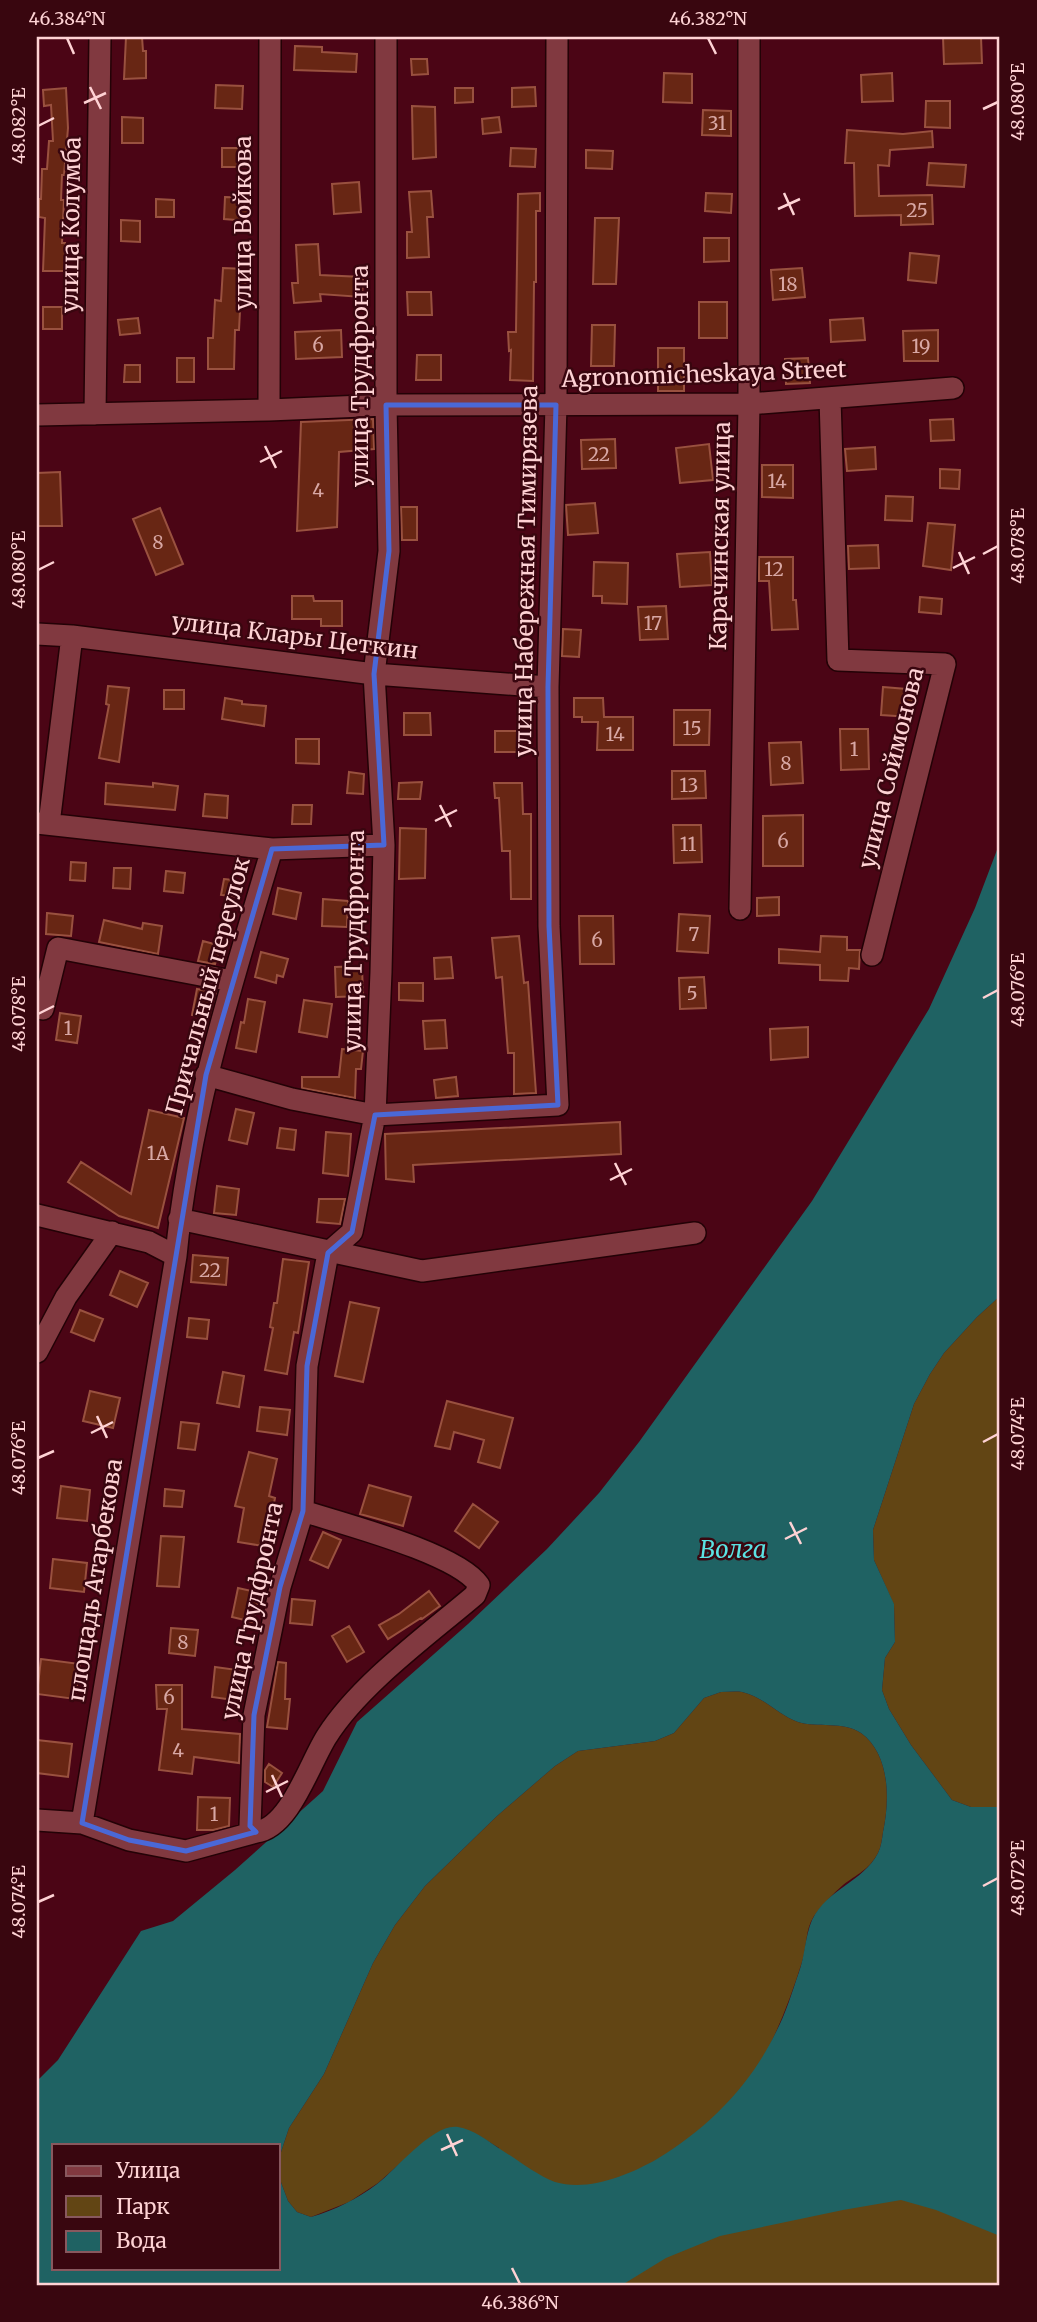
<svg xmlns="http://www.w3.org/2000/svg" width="1037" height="2322" font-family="Merriweather,serif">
  <rect width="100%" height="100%" fill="#4b0515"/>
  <path fill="#624514" d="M1000,1296V1807H971L952,1800L911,1745L889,1709L882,1690L885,1658L895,1642L894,1605L874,1560L873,1530L914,1404L930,1374L944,1353L977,1317Z
    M721,1692C728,1692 736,1691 742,1692C764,1697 778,1715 798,1722C817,1728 843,1721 861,1733C890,1754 890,1800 883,1832C882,1839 881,1847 878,1853C869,1870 857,1874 843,1885C834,1893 821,1906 814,1916C805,1929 807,1948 802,1962C793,1991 782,2020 769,2047L1000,2008V2285H487L499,2148L478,2135L414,2151L378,2183L349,2202L311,2217L297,2212L288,2201L279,2177L280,2155L289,2128L324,2074L373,1963L395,1925L425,1886L497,1816L555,1766L578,1751L655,1741L674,1733L704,1698Z"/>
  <path fill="#1f6263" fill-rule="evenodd" d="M1000,842V1296L977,1317L944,1353L930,1374L914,1404L873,1530L874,1560L894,1604L895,1642L885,1658L882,1690L889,1709L911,1745L952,1800L971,1807H1000V2236L936,2210L901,2200L843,2210L720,2236L666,2258L622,2285H37V2081L58,2060L141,1931L173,1921L235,1870L323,1791L357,1722L468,1624L547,1549L599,1493L639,1442L812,1201L929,1009L975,908ZM721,1692C728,1692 736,1691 742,1692C764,1697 778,1715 798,1722C817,1728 843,1721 861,1733C890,1754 890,1800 883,1832C882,1839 881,1847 878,1853C863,1882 827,1889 812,1920C805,1936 805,1956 799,1972C792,1992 786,2013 776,2032C750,2086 708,2128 657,2159C629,2175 588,2192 555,2182C536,2175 518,2160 500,2149C488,2141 473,2129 458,2127C433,2123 397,2169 377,2184C357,2199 335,2210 311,2217L297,2212L288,2201L279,2177L280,2155L289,2128L324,2074L373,1963L395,1925L425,1886L497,1816L555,1766L578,1751L655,1741L674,1733L704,1698ZM54,2145H278V2268H54Z"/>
  <path fill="#682614" stroke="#99513f" stroke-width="2" d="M126,37H142L143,51H146V78L124,79Z
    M943,37H981L982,63L944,64Z
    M295,46L322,47V52L357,54L356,72L294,70Z
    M411,59H427L428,74L412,75Z
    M664,73L692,74V103L663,102Z
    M892,73L893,101L862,102L861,75Z
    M216,85L243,86L242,109L215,108Z
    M535,87L536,106L512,107V88Z
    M66,88L68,128L64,175H62L61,200H64L62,243H65V271H43L45,218L39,217V199H41L42,169H47L49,141H53L51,105L44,106L43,90Z
    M455,88H473V102L455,103Z
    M926,101H950V128L925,127Z
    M412,106L435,107L436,157L413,159Z
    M703,110L731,111V136L702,135Z
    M122,117L143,118V143H122Z
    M499,117L501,132L483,134L482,119Z
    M847,130L903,134L932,131L933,147L890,150L889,166L878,165L879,196L932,195L933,224L901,225V215L855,216L854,163H845Z
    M222,148H242L241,167H222Z
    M511,148L536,149L535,167L510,166Z
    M586,150L613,151L612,169L586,168Z
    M929,163L966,165L964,187L927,185Z
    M359,182L361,212L334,214L332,184Z
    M431,191L433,217H427L429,257L407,258V232H412L409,192Z
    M540,193V211H536V282H534L533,381L510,380L511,350L509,351L508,332H516L518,194Z
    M706,193L732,194L731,213L705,211Z
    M225,197L250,198L248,221L224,219Z
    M156,199L174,200V217H156Z
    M595,218H619L616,284H593Z
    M121,220L140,221V242L121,241Z
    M704,238H729V261L704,262Z
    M318,244L320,275L363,277L362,297L320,294L321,301L294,303L292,283H298L296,245Z
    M910,253L939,256L936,283L908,280Z
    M223,268L246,269L245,292H241L239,330H235L234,369H208V338H213L215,300L221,301Z
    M802,268L805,297L773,300L771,270Z
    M407,292H431L432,315H408Z
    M699,302H727V338H699Z
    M43,307H62V329H43Z
    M138,318L140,333L120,335L118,320Z
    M863,318L865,340L831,342L830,320Z
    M592,325H615L614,366H591Z
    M341,330L342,357L296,359L295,332Z
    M938,330V361H904L903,331Z
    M658,348H684V391H658Z
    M417,355H441V380H416Z
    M177,358H194V382H177Z
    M808,358L810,383L786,384L785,359Z
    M125,365H140V382H124Z
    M373,419L374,449L339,452L337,527L297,531L301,422Z
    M953,419L954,440L931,441L930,420Z
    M615,439L616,468L582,469L581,440Z
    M709,444L713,480L680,483L676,448Z
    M875,447L876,469L847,471L845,449Z
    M762,465H793V498L762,497Z
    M940,469L960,470L959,489L940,488Z
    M60,472L62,526H37V473Z
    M886,496L913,497L912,521L885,520Z
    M595,503L598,533L568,535L566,505Z
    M401,507H417V540H402Z
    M160,508L183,564L156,575L133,519Z
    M928,523L955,525L951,570L923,566Z
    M878,545L879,568L849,569L848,546Z
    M710,552L712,585L680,587L677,554Z
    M759,557H793V600H796L798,629L772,630L769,581H759Z
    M594,562L628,563L627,604L602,603V596H593Z
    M292,596H313L314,601H342V626H321V619H292Z
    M920,597L942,599L941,614L919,612Z
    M666,606L668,639L640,640L638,607Z
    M563,629L581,630L579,657L562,656Z
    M108,686L129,688L119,762L99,758L109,705L106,704Z
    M883,687L907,689L913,695L911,717L881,715Z
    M164,690H184V709H164Z
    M225,698L242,701V704L266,706L264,726L222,719Z
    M574,698H603L604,717H633V750H597L598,722H582V717H574Z
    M674,710H710L709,745H674Z
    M404,713H430L431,735H404Z
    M840,729H868L869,769L841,770Z
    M495,731H519V752H495Z
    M296,739H319V764L296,763Z
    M801,742L803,783L771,785L769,743Z
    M672,771H705L706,798L672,799Z
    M349,772L364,774L363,794L347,793Z
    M422,782L420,799H398L399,783Z
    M106,783L153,787V783L178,786L175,810L105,804Z
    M494,783H522L523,814H531V899H511L510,851H502L499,798H495Z
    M205,794L228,796L227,818L203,816Z
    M293,805H312L311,824H292Z
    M803,815V866H763V816Z
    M673,825H701L702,862L674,863Z
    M400,828L426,829L425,878L399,879Z
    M71,862L86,863L85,881L70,880Z
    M114,868H131L130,889L113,888Z
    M166,871L185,873L183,893L164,891Z
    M224,879L241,881L239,897L221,895Z
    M278,888L301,893L296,919L273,914Z
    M779,897V915L757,916V898Z
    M323,899L348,901L347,927L322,926Z
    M47,913L73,916L71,936L46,934Z
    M679,914L710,916L708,953L677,951Z
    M579,916H613L614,964H580Z
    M104,920L142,929L143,923L162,926L158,954L99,942Z
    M519,936L524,983L528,982L536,1093L514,1094V1053H508L502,977L496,978L492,938Z
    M821,936L847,937V950H860L859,969L849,968L848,981L820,980V965L779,963V949L820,952Z
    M203,941L221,946L215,964L198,961Z
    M261,952L288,959L283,977L277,975L276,983L255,977Z
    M451,957L453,978L435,979L434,958Z
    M362,966L363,996L336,997L335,967Z
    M704,977L706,1008L680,1009L679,978Z
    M399,983H423V1001L399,1000Z
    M197,989L216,992L209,1018L192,1015Z
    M248,999L265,1002L256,1052L236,1048L241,1022L244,1023Z
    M304,1000L332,1004L327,1037L299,1032Z
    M60,1013L81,1016L77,1043L56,1040Z
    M445,1020L447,1048L425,1049L423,1021Z
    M808,1027V1057L771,1060L770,1029Z
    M342,1049L363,1051L361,1069H356L355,1098L302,1088V1077H339Z
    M456,1077L458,1096L436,1098L434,1080Z
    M236,1109L254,1113L247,1144L229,1140Z
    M149,1110L184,1118L158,1228L119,1216L68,1182L81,1162L131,1194Z
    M620,1122L621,1154L413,1165L414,1182L386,1179L385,1134Z
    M280,1128L296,1130L294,1150L277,1148Z
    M326,1132L351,1134L348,1176L323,1173Z
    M217,1186L239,1189L236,1215L214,1213Z
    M319,1199H345L340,1224L317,1222Z
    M193,1255L228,1258L226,1285L191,1282Z
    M283,1259L309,1262L298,1333L294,1332L287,1374L265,1370L273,1328L270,1327L274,1303H277Z
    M120,1271L148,1283L137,1307L110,1295Z
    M350,1302L379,1308L363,1382L335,1376Z
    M80,1310L103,1319L94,1341L71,1332Z
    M189,1318L209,1320L207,1339L187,1337Z
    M223,1372L244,1376L239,1407L217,1403Z
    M90,1391L120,1398L113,1428L83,1421Z
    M447,1401L513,1418L500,1468L478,1462L484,1440L454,1432L450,1449L435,1446Z
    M260,1407L290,1410L287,1435L257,1431Z
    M181,1422L199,1424L195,1450L178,1448Z
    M249,1452L277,1459L269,1496L275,1498L272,1514L269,1513L263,1546L238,1542L244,1508L235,1506Z
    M369,1485L411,1497L403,1526L360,1514Z
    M61,1486L90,1490L87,1521L57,1518Z
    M165,1489L184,1491L182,1507L164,1506Z
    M473,1504L498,1522L479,1548L455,1531Z
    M323,1532L341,1540L328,1568L310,1560Z
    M161,1536L184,1537L179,1587L157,1586Z
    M53,1559L87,1563L84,1592L50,1588Z
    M238,1588L260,1593L253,1622L232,1617Z
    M429,1591L440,1606L422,1619L421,1618L388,1639L379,1625L399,1614Z
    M292,1599L315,1601L312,1625L290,1623Z
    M349,1626L364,1652L347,1662L332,1636Z
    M171,1628L198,1630L195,1656L169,1653Z
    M41,1659L80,1664L75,1699L37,1694Z
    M278,1662L286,1663L285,1699H290L287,1729L267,1727Z
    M215,1667L245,1671L241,1701L212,1697Z
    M156,1685H182V1729L240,1734L239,1763L194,1757L192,1774L159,1770L167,1709H157Z
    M37,1740L72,1744L68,1777L37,1773Z
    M269,1764L282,1773L273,1787L265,1782V1770Z
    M198,1797L230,1798L229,1826L213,1830H197Z"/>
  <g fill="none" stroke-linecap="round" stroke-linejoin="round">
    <g stroke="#230206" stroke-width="24">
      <path id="street" d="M830,398L838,660L945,664L872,955
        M269,410L270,37
        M95,414L100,37
        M37,415L269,410L386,405L749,404L953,388
        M37,634L72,636L374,674L548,687
        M37,823L272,849L384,845
        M49,824L72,636
        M740,909L749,404V37
        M37,1008L43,1009L58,948L232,981
        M206,1075L292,1099L375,1115L558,1105L549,926L548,687L556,405L557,37
        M37,1215L149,1242L176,1256
        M179,1219L422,1271L695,1233
        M37,1352L66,1297L112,1232
        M303,1511C343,1524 457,1553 479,1585L475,1595C428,1635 360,1684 327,1736C310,1762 290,1828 256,1832L250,1826L254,1715L280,1587L303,1511L307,1366L328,1253L352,1232L375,1115L381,972L384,845L374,674L389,551L386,405V37
        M37,1820L82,1823L129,1840L186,1851L256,1832
        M82,1823L176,1256C189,1116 232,983 272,849"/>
    </g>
    <use href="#street" stroke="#813940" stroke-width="21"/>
  </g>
  <path fill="none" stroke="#4a68d7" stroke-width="5" stroke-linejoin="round" d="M386,405H556L548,687L549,926L558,1105L375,1115L352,1232L328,1253L307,1366L303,1511L280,1587L254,1715L250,1826L256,1832L186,1851L129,1840L82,1823L206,1075L272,849L384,845L374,674L389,551Z"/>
  <path fill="none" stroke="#fed2d4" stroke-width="2.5" d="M67,38L74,54M708,38L716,54M90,87L101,109M84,103L106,93M983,109L998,102M38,126L54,118M784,193L794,215M778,209L800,199M265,446L276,468M260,462L282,451M959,552L969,574M983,554L998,546M953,568L975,557M38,570L54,562M440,805L451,827M435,821L457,810M983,998L998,990M38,1014L54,1006M615,1163L626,1185M610,1180L632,1169M97,1416L107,1438M91,1433L113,1422M983,1442L998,1434M38,1458L54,1451M790,1522L801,1544M785,1539L807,1528M272,1775L282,1797M266,1792L288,1781M983,1886L998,1878M38,1902L54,1895M447,2134L457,2156M441,2150L463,2140M512,2268L520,2284"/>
  <g text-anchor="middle" stroke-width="5" stroke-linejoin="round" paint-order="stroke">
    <g font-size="19" fill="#d8a7a4">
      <text x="717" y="130">31</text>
      <text x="917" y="217">25</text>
      <text x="788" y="291">18</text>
      <text x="318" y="352">6</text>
      <text x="921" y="353">19</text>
      <text x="599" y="461">22</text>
      <text x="777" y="488">14</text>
      <text x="318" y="497">4</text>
      <text x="158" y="549">8</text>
      <text x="774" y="576">12</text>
      <text x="653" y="630">17</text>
      <text x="692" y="735">15</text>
      <text x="615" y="741">14</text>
      <text x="854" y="756">1</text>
      <text x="786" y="770">8</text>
      <text x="689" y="792">13</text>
      <text x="783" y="848">6</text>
      <text x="688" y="851">11</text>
      <text x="694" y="941">7</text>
      <text x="597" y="947">6</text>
      <text x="692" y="1000">5</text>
      <text x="68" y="1035">1</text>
      <text x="158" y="1160">1А</text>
      <text x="210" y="1277">22</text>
      <text x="183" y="1649">8</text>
      <text x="169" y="1704">6</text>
      <text x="178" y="1757">4</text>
      <text x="214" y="1821">1</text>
    </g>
    <g font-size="23" fill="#fed2d4" stroke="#39060f">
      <text transform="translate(243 223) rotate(-90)" y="8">улица Войкова</text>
      <text transform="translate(71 225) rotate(-89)" y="8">улица Колумба</text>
      <text transform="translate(704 374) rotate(-2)" y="8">Agronomicheskaya Street</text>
      <text transform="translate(360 376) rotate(-90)" y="8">улица Трудфронта</text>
      <text transform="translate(720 536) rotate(-89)" y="8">Карачинская улица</text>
      <text transform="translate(526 571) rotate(-89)" y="8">улица Набережная Тимирязева</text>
      <text transform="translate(295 636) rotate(7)" y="8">улица Клары Цеткин</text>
      <text transform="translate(891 768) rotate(-76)" y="8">улица Соймонова</text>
      <text transform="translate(354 941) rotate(-89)" y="8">улица Трудфронта</text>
      <text transform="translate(208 986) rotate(-75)" y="8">Причальный переулок</text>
      <text transform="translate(95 1580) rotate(-81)" y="8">площадь Атарбекова</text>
      <text transform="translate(252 1611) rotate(-78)" y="8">улица Трудфронта</text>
    </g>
    <g font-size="24" font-style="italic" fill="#5be2e3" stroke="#39060f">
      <text x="733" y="1558">Волга</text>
    </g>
  </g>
  <rect width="1037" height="2322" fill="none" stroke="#39060f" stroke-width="77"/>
  <rect x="52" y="2144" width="228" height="126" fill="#39060f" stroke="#88585e" stroke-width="2"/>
  <rect x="66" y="2166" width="35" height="10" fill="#813940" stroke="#88585e" stroke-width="2"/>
  <text x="116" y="2178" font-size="21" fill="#fed2d4">Улица</text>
  <rect x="66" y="2196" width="35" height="21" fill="#624514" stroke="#88585e" stroke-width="2"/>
  <text x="116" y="2214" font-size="21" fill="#fed2d4">Парк</text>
  <rect x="66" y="2231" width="35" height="21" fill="#1f6263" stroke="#88585e" stroke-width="2"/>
  <text x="116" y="2248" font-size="21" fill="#fed2d4">Вода</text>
  <rect x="38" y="38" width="960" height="2246" fill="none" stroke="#fed2d4" stroke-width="2.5"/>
  <g font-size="18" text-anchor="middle" fill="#fed2d4">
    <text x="67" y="25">46.384°N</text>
    <text x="708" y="25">46.382°N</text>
    <text transform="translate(1018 102) rotate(-90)" y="6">48.080°E</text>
    <text transform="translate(19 126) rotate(-90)" y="6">48.082°E</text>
    <text transform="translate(1018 546) rotate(-90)" y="6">48.078°E</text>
    <text transform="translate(19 570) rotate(-90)" y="6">48.080°E</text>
    <text transform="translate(1018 990) rotate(-90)" y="6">48.076°E</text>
    <text transform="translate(19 1014) rotate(-90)" y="6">48.078°E</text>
    <text transform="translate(1018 1434) rotate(-90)" y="6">48.074°E</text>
    <text transform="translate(19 1458) rotate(-90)" y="6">48.076°E</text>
    <text transform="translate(1018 1878) rotate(-90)" y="6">48.072°E</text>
    <text transform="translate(19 1902) rotate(-90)" y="6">48.074°E</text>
    <text x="520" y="2309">46.386°N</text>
  </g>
</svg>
